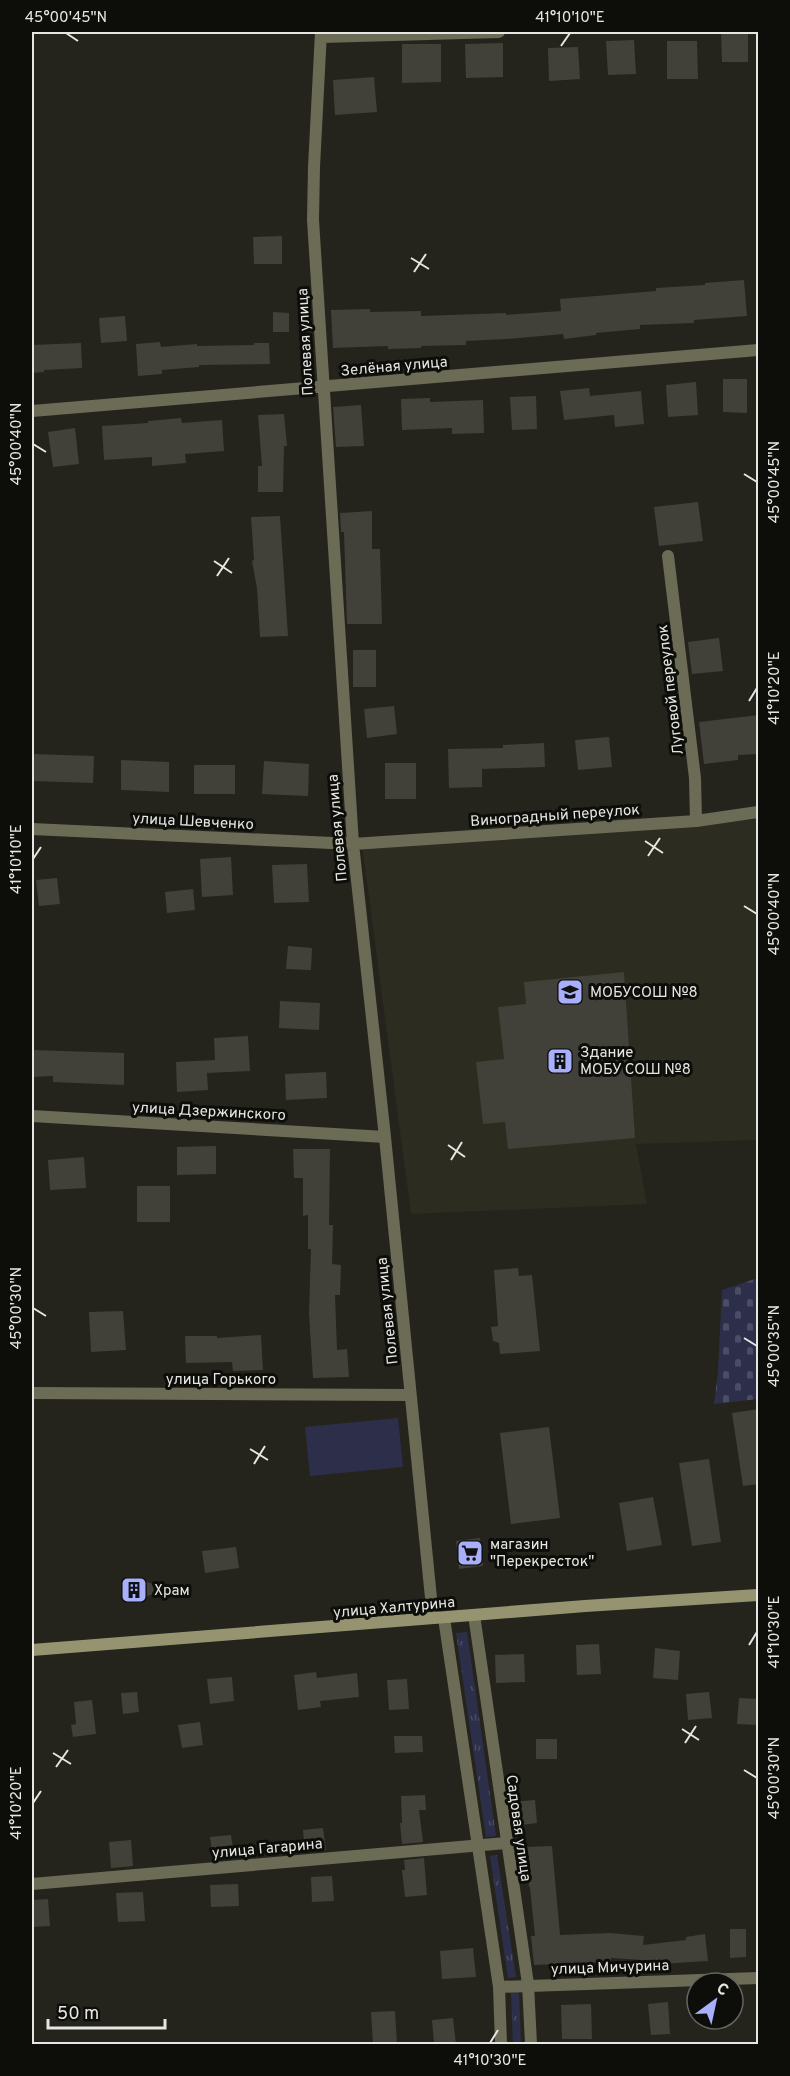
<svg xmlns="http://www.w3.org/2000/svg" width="790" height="2076" font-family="Overpass,sans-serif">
  <defs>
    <pattern id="grass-tufts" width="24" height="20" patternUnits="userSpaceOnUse" patternTransform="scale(1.5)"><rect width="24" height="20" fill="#2d2f4a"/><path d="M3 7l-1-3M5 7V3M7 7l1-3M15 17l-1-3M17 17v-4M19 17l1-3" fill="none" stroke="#4b4d64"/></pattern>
    <pattern id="cemetery-stones" width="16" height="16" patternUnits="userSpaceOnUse" patternTransform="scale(1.5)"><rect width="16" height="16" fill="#2d2f4a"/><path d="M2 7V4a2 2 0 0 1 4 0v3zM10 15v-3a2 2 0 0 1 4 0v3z" fill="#4b4d64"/></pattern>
  </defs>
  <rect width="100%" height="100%" fill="#24241d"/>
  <path fill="#2d2c20" d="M758,819V1140L636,1144L647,1204L411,1214L362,844L710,824Z"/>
  <path fill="url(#grass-tufts)" d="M467,1632L496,1836L486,1837L456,1633Z
    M497,1855L516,1977L508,1978L490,1856Z
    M519,1992L521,2044H513L511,1993Z"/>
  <path fill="url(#cemetery-stones)" d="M758,1278V1399L714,1404L718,1372L722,1290Z"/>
  <path fill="#2d2f4a" d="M398,1418L403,1467L310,1476L305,1427Z"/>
  <path fill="#414039" d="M721,32H748V62H722Z
    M634,40L636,74L608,75L606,41Z
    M667,41H697L698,79H667Z
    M503,43V77L466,78L465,44Z
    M402,44H441V82L402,83Z
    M578,47L580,79L549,81L548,48Z
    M374,77L377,112L335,115L333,80Z
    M282,236V264H254L253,237Z
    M744,280L747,316L694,320V323L640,325V329L596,333V335L564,339L563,334L507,339L466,341V345L421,346V348L388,349V346L333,348L331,310L370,309V312L421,311V316L506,313V315L561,311L560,299L656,291V288L705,285V283Z
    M273,312L289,313V332H273Z
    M125,316L127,341L101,343L99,318Z
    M160,342L161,347L197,344V346L254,345V343H269L270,364L199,365V367L162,370V374L138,376L136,344Z
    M81,343L82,368L44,370V372L32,373V345Z
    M723,379H747V413L723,412Z
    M696,382L698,415L668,417L666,385Z
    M589,388L590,396L641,391L644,424L615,427L614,415L564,420L560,391Z
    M536,396L537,429L512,430L510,397Z
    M430,398V402L483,400L484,433L452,434V428L402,430L401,399Z
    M361,405L364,446L336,447L333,407Z
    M284,414L287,446H284L283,492H258V466H262L258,415Z
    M181,418L182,423L222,420L224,451L185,454L186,463L152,466V457L104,460L102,426L148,423V421Z
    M75,428L79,464L53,467L48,432Z
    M698,502L703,541L659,546L654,507Z
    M372,511V549H380L382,624H347L344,532H341L340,513Z
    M280,516L288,636L260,637L257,588L252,561L254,560L251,517Z
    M719,638L723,671L692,674L688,642Z
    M353,650H376V687H353Z
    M394,706L397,734L367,738L364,709Z
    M759,715V754L738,755V760L704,764L699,722Z
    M609,737L612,767L578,770L575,740Z
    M544,743L545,767L482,769V787L449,788L448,749L503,748V745Z
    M32,754L94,756L93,783L32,781Z
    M121,760L169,762V792L121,790Z
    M264,761L309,764L308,796L262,794Z
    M385,763H416V799H385Z
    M194,765H235V794H194Z
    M231,857L233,895L202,897L200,859Z
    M307,864L309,902L274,903L272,865Z
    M57,878L60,904L39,906L36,880Z
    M193,889L195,910L167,913L165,892Z
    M288,946L312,948L311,970L286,969Z
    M624,972L635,1138L508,1149L505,1122L483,1124L476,1062L504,1059L498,1007L526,1004L524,982Z
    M280,1001L320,1003L319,1030L279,1028Z
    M248,1036L250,1071L207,1073L208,1090L177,1092L176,1062L215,1060L214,1038Z
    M32,1050L124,1053V1085L53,1082V1076L32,1077Z
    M326,1072L327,1098L286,1100L285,1074Z
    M216,1146V1174L177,1175V1147Z
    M293,1149H330L329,1225H333L332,1264L341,1265L340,1295H335L337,1350L347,1349L349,1377L313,1378L309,1313L311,1249H308V1215L303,1216V1178H294Z
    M84,1157L86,1188L50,1190L48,1160Z
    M137,1186H170V1222H137Z
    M518,1268L519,1276L532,1275L540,1351L500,1354L499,1343L493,1341L491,1327L498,1326L494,1270Z
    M123,1311L126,1350L91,1352L89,1312Z
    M261,1335L263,1370L233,1371L232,1362L186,1363L185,1336H217V1338Z
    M759,1409V1484L743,1486L732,1413Z
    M549,1427L560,1518L511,1524L500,1433Z
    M709,1459L721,1542L692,1546L679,1463Z
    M653,1497L662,1545L627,1551L619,1503Z
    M480,1538L483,1566L459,1569L456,1541Z
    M236,1547L239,1568L205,1573L202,1551Z
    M144,1581L153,1584L154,1592L152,1595L126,1599L125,1582Z
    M599,1644L601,1674L577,1675L576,1645Z
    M655,1648L680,1651L678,1680L653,1678Z
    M524,1654L525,1682L496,1683L495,1655Z
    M316,1672L317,1678L357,1673L359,1697L320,1701L321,1707L298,1710L294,1675Z
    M232,1677L234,1701L210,1704L207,1679Z
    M407,1679L409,1709L389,1710L387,1680Z
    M137,1692L139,1712L123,1714L121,1693Z
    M709,1692L712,1718L688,1720L686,1694Z
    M739,1698L758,1699L757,1725L737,1724Z
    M92,1700L96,1734L73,1737L71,1725L76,1724L74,1702Z
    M200,1722L203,1745L182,1748L178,1725Z
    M394,1736H422L423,1752L395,1753Z
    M536,1739H557V1759H536Z
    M425,1795L426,1810H419L423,1842L402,1844L400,1823H402L401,1796Z
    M535,1800L537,1823L513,1826L510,1802Z
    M323,1828L326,1850L305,1852L303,1830Z
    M231,1835L234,1856L213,1858L210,1837Z
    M131,1840L133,1866L111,1868L109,1842Z
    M552,1846L560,1935L610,1933L644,1936L643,1945L686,1940V1937L705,1934L708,1961L659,1964L658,1961L611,1958V1962L534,1965L531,1936H535L530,1887H529L526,1847Z
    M424,1858L427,1895L405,1897L402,1870H405L404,1860Z
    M332,1876L334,1901L312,1902L311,1877Z
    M238,1884L239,1906L211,1907L210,1885Z
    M143,1892L145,1921L118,1922L116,1893Z
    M48,1899L50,1926L32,1927V1900Z
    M730,1929H746V1957L730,1958Z
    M473,1948L476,1977L442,1979L440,1951Z
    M668,2002L670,2034L651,2035L648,2004Z
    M591,2004L592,2039H562L561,2005Z
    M395,2011L397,2044H373L371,2012Z
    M453,2018L456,2044H434L432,2020Z"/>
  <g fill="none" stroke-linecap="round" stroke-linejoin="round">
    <path stroke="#6c6b55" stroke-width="12" d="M321,32L314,167L313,220L353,844L385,1137L433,1618
      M322,37L499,32
      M32,411L758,350
      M668,556L695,778L696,821
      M32,829L353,844L696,821L758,812
      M32,1116L385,1137
      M32,1393L410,1395
      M32,1884L506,1843
      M499,1987L758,1978"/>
    <path stroke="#6c6b55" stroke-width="12" d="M474,1615L528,1984L531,2044
      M444,1618L499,1987L501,2044"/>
    <path stroke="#969470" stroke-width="12" d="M32,1650L585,1606L758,1595"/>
  </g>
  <path fill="none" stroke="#e6e6e2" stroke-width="2" d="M66,33L78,41M561,46L570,33M411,258L429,269M414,272L426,254M33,444L46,452M744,474L757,482M214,561L232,573M217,576L229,558M749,701L757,688M645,841L663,853M648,856L660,838M33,859L41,847M744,906L757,914M448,1145L465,1157M451,1160L462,1142M33,1308L46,1316M744,1338L757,1346M250,1449L268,1460M254,1464L265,1446M749,1645L757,1632M682,1729L699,1740M685,1743L696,1726M53,1753L71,1764M56,1767L68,1750M744,1770L757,1778M33,1803L41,1791M490,2043L498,2030"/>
  <defs>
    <g id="school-square" transform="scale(1.35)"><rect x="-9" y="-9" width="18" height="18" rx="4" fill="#a8b0fc" stroke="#0d0d0a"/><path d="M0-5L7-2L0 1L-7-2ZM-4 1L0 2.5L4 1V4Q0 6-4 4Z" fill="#111"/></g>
    <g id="building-square" transform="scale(1.35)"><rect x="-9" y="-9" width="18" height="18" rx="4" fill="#a8b0fc" stroke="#0d0d0a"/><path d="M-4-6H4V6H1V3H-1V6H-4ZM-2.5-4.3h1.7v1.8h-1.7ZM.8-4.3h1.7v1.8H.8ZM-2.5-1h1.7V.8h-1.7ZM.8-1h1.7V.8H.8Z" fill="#111"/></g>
    <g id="supermarket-square" transform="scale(1.35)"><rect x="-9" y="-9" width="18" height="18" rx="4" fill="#a8b0fc" stroke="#0d0d0a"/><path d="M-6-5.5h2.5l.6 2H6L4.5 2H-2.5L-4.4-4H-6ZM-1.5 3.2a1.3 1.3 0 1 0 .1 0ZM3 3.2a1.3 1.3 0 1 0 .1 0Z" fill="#111"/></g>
  </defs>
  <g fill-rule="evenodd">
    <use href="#school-square" x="570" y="992"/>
    <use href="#building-square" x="560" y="1061"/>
    <use href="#supermarket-square" x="470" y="1553"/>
    <use href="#building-square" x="134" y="1590"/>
  </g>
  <g text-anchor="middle" stroke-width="6" stroke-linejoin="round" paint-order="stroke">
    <g font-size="15" fill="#e6e6e2" stroke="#0d0d0a">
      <text transform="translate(305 342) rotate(-93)" y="5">Полевая улица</text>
      <text transform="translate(394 366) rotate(-5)" y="5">Зелёная улица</text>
      <text transform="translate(670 690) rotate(-97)" y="5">Луговой переулок</text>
      <text transform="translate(555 815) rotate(-4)" y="5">Виноградный переулок</text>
      <text transform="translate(193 821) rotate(3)" y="5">улица Шевченко</text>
      <text transform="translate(337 828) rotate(-95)" y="5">Полевая улица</text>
      <text transform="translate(209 1111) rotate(3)" y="5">улица Дзержинского</text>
      <text transform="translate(387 1311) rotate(-96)" y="5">Полевая улица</text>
      <text x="221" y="1384">улица Горького</text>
      <text transform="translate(394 1607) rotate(-5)" y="5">улица Халтурина</text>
      <text transform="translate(519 1828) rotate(82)" y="5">Садовая улица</text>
      <text transform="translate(267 1848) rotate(-5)" y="5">улица Гагарина</text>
      <text transform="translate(610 1967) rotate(-2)" y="5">улица Мичурина</text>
    </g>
    <g font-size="15" fill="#e6e6e2" stroke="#0d0d0a" text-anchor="start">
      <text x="590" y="997">МОБУСОШ №8</text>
      <text x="580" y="1057">Здание<tspan x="580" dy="17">МОБУ СОШ №8</tspan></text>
      <text x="490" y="1549">магазин<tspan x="490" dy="17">"Перекресток"</tspan></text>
      <text x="154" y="1595">Храм</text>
    </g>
  </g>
  <rect width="790" height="2076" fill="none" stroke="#0d0d0a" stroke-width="66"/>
  <g transform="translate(715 2001) rotate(33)"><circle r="28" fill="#0d0d0a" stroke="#646460" stroke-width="1.5"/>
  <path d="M0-4.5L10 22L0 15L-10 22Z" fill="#a8b0fc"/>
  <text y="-9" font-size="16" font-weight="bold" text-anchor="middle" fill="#e6e6e2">С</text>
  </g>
  <path d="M48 2019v9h117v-9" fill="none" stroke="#e6e6e2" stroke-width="3"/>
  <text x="57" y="2019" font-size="18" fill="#e6e6e2" stroke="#0d0d0a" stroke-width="4.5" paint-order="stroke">50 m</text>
  <rect x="33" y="33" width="724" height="2010" fill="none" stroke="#e6e6e2" stroke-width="2"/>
  <g font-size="15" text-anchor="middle" fill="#e6e6e2">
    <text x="66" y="22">45°00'45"N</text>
    <text x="570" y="22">41°10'10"E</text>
    <text transform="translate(16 444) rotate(-90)" y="5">45°00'40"N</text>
    <text transform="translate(774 482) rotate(-90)" y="5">45°00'45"N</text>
    <text transform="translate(774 688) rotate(-90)" y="5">41°10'20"E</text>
    <text transform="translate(16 859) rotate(-90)" y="5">41°10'10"E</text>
    <text transform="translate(774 914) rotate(-90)" y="5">45°00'40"N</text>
    <text transform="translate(16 1308) rotate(-90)" y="5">45°00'30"N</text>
    <text transform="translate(774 1346) rotate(-90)" y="5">45°00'35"N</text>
    <text transform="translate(774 1632) rotate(-90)" y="5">41°10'30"E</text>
    <text transform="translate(774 1778) rotate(-90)" y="5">45°00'30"N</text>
    <text transform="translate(16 1803) rotate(-90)" y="5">41°10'20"E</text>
    <text x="490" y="2065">41°10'30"E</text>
  </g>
</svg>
